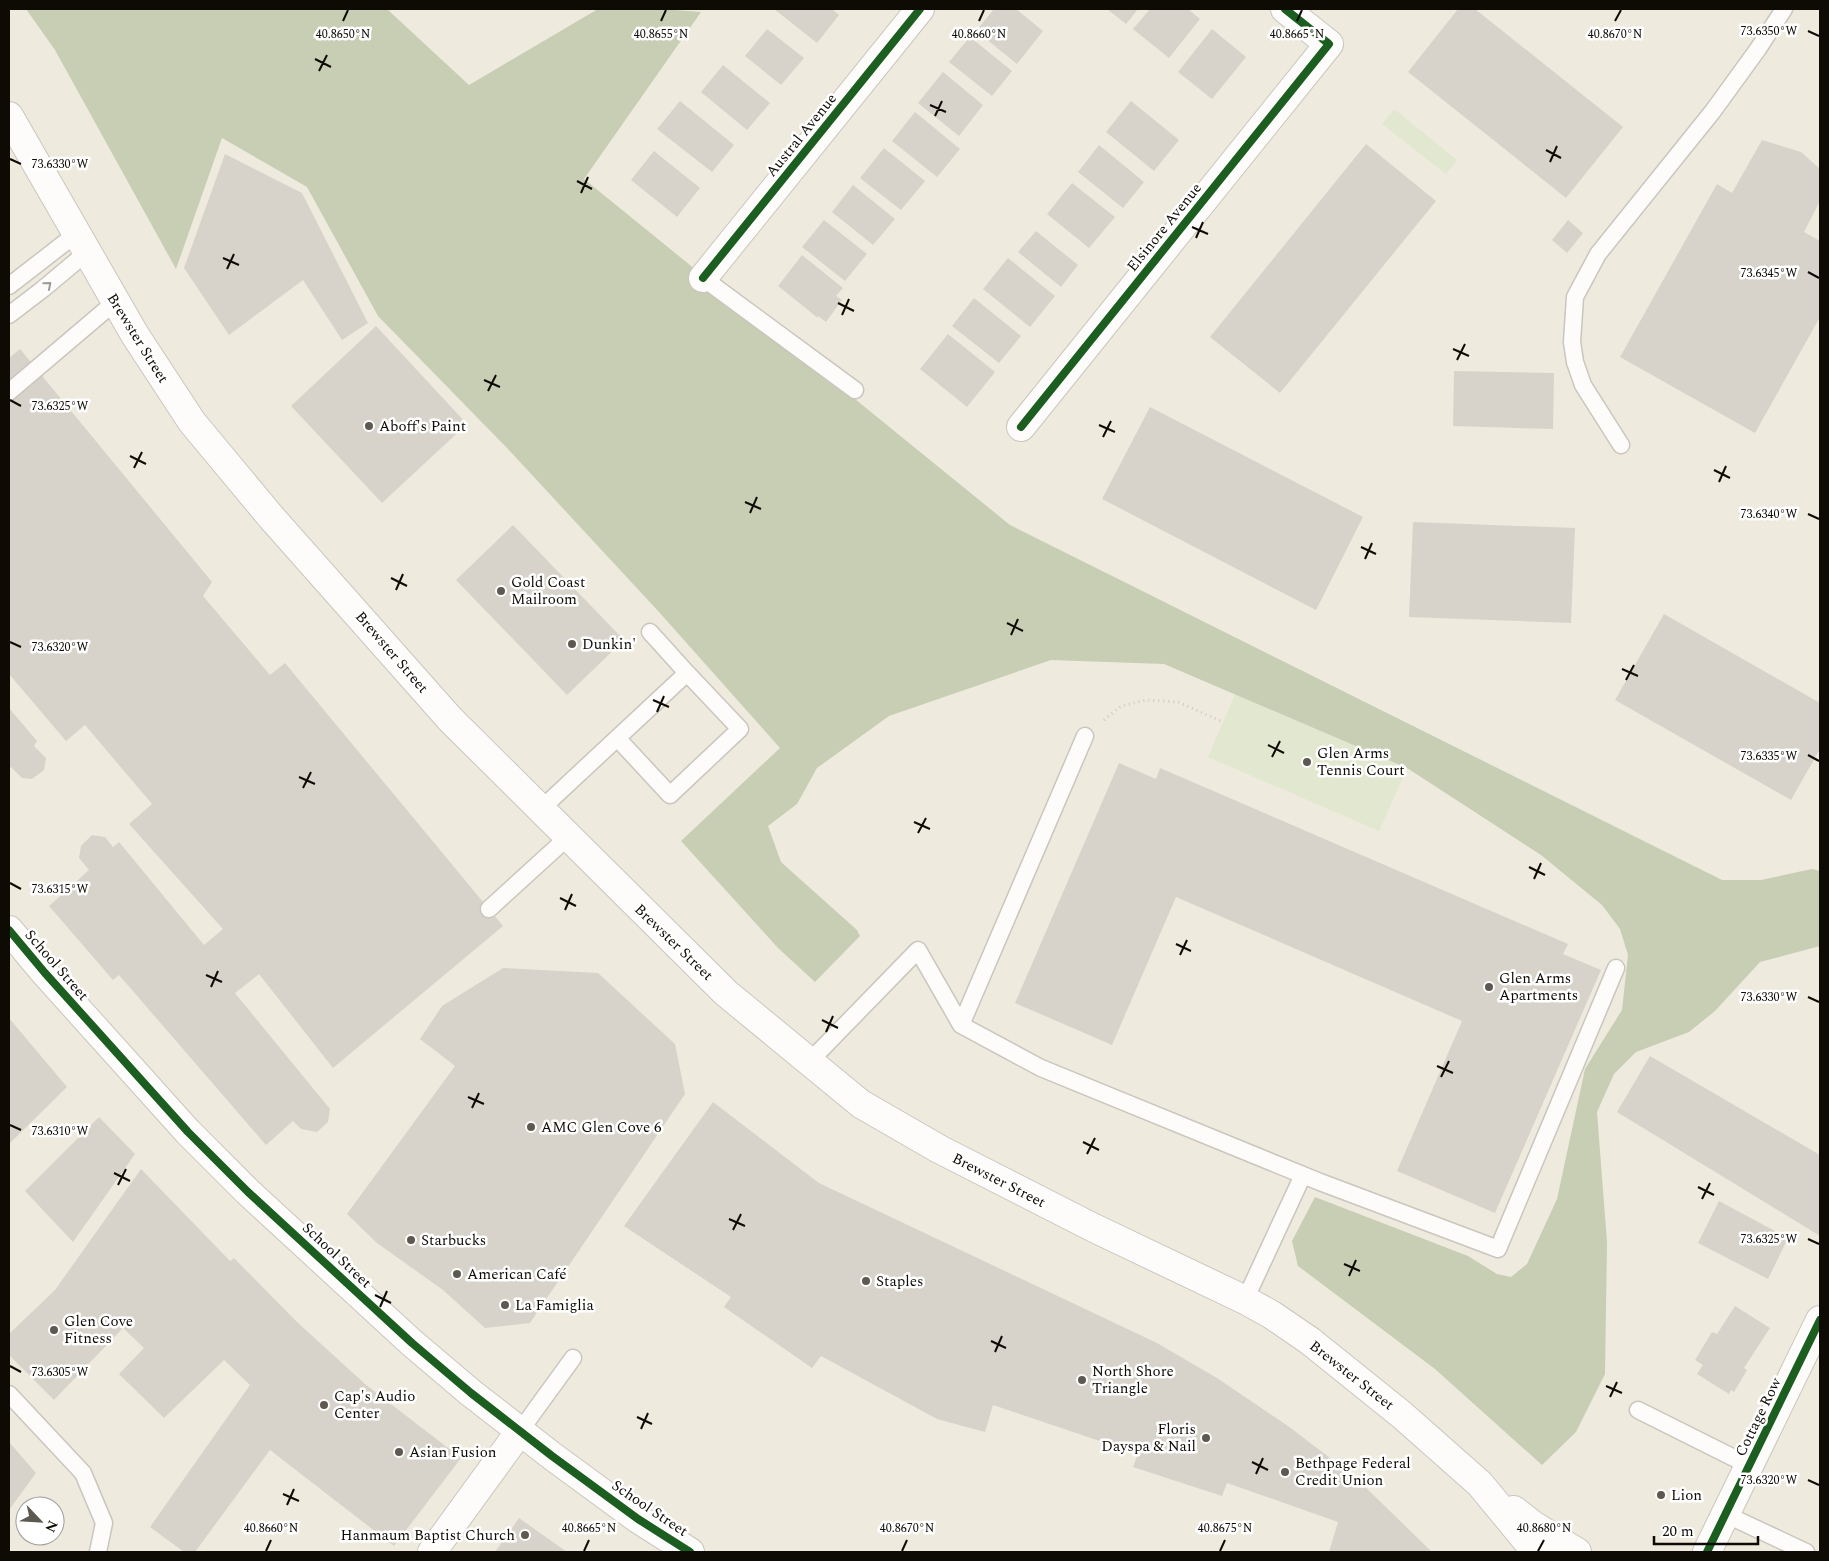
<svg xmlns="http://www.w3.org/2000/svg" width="1829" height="1561" font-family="Spectral,serif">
  <rect width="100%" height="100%" fill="#efeade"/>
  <path fill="#e1e8cf" d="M1394,109L1457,160L1446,174L1382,124Z
    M1235,694L1407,768L1379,831L1208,757Z"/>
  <path fill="#c7ceb4" d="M26,9H387L469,85L598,9H662L701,12L584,179L1010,525L1722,880H1761L1812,869L1820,871V946L1760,962L1715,1011L1689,1032L1636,1052L1614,1074L1597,1112L1607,1242L1605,1374L1576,1432L1542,1465L1435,1369L1298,1266L1292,1241L1315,1197L1468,1256L1497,1274L1511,1277L1527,1264L1557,1199L1585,1069L1622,1010L1628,955L1620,929L1602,905L1541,855L1407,768L1164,664L1051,660L889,716L817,768L797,804L768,826L781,862L857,930L860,936L815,982L778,948L681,841L780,748L659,612L507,448L378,316L307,187L222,138L176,269L55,50Z"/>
  <path fill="#d7d3ca" d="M774,9H832L839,15L817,43Z
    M994,9H1016L1043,31L1017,64L976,31Z
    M1107,9H1138L1126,24Z
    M1150,9H1188L1200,19L1169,58L1133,29Z
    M1458,9H1475L1623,127L1566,198L1408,72Z
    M767,29L804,58L781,85L745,56Z
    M1212,29L1246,57L1212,99L1178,72Z
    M970,37L1012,71L992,96L949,62Z
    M723,65L770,103L747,130L701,92Z
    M943,72L983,105L959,136L918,103Z
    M680,101L734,145L712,172L657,129Z
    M1131,101L1179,140L1154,171L1106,132Z
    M915,112L960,149L937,177L892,141Z
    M1762,140L1801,152L1820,169V201L1804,232L1820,241V317L1755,433L1620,357L1717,184L1732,193Z
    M1366,144L1436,201L1280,393L1210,337Z
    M1099,145L1144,182L1123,208L1078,172Z
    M884,148L925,181L901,210L860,178Z
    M654,151L700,188L677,217L631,180Z
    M225,154L302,193L368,323L342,340L303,280L229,335L184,268Z
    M1072,183L1115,217L1089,248L1047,214Z
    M853,185L895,219L873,245L832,212Z
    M824,220L867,254L845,281L802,247Z
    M1568,220L1583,233L1567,253L1552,240Z
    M1036,231L1078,265L1061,287L1018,252Z
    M802,255L843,288L836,296L842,300L826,322L818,316V318L778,286Z
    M1008,258L1055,296L1030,327L983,289Z
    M974,298L1021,336L999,363L952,326Z
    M376,326L467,424L382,503L291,406Z
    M948,334L995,372L967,407L920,369Z
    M20,349L212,582L203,596L270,675L285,663L503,926L333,1068L259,974L235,993L330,1109L328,1122L317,1132L301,1129L293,1121L266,1145L119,975L113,980L49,906L89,870L79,858L81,846L92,835L105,837L113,847L119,842L204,945L223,929L129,824L152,804L85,725L66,741L9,674V358Z
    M1454,371L1554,373L1553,429L1453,426Z
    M1150,407L1363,517L1316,610L1102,499Z
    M1413,522L1575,528L1571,623L1409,617Z
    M513,525L624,640L567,695L456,580Z
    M1664,614L1820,703V749L1791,800L1615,700Z
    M9,708L37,741L34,746L46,758L44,770L32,779L22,778L11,767L9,769Z
    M1119,763L1156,779L1160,768L1568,944L1563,954L1601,970L1495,1213L1397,1171L1462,1021L1176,897L1112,1045L1015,1003Z
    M503,968L598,973L675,1044L685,1094L530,1323L485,1328L443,1290L377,1243L347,1214L455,1066L420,1039L442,1006Z
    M9,1018L67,1087L9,1144Z
    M1650,1056L1820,1155V1236L1617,1112Z
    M713,1102L819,1183L1157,1343L1217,1378L1288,1426L1355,1477L1432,1552H1329L1338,1522L1227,1483L1222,1496L1133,1467L1138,1454L993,1405L985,1432L937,1419L821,1356L812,1368L724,1307L731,1297L624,1226Z
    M99,1117L135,1154L73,1242L25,1191Z
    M141,1169L230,1261L234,1258L296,1321L365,1384L461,1458L394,1546L270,1450L195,1552H184L150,1527L250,1385L224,1360L164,1418L119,1374L144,1348L123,1328L54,1400L9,1355V1334L55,1290Z
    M1719,1201L1788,1238L1768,1279L1698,1243Z
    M1735,1306L1770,1328L1744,1368L1747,1370L1734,1392L1731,1390L1729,1394L1697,1374L1703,1365L1695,1360L1712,1332L1717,1334Z
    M9,1442L36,1473L9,1510Z
    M519,1518L567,1552H495Z"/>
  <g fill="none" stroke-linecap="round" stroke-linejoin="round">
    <g stroke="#cac6bd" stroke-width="19">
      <path id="lane" d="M703,278L855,390
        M9,286L76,234
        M9,315L43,289L86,253
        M9,392L115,302
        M1621,445L1583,385L1575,362L1572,342L1575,297L1598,254L1713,111L1758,49L1784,9
        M650,632L687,673
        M540,810L687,673L740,729L670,795L618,739
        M489,909L568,837
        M961,1025L1085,736
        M809,1062L918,950L961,1025L1041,1068L1320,1182L1498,1249L1616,968
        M1245,1300L1303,1175
        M9,1394L83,1473L104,1523L98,1552
        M1638,1410L1750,1466
        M520,1431L573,1358
        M1727,1515L1806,1552"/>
    </g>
    <g stroke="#cac6bd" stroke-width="30">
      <path id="street" d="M703,278L920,9
        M1021,427L1329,44L1285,9"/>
    </g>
    <g stroke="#cac6bd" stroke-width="30">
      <path id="secondary" d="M9,116L135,335L192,422L271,517L450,719L726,993L861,1104L939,1149L1094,1228L1245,1300L1272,1315L1310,1341L1402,1415L1480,1484L1536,1552
        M9,930L45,973L188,1132L248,1192L412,1343L471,1393L552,1456L638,1519L690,1552
        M1514,1510L1533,1525L1577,1552
        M432,1552L520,1431
        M1707,1552L1820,1320"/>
    </g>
    <path stroke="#cccbc8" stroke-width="3" stroke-dasharray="1 4" stroke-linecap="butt" d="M1104,720L1121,706L1147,700L1178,702L1223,722"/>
    <use href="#lane" stroke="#fdfcfa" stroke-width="16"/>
    <use href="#street" stroke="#fdfcfa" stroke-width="28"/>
    <use href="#secondary" stroke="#fdfcfa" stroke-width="28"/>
    <g stroke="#fff" stroke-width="11">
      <path id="cycleway" d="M703,278L920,9
        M1021,427L1329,44L1285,9
        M9,930L45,973L188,1132L248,1192L412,1343L471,1393L552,1456L638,1519L690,1552
        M1707,1552L1820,1320"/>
    </g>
    <use href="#cycleway" stroke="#1b5e20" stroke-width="8"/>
  </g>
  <defs><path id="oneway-chevron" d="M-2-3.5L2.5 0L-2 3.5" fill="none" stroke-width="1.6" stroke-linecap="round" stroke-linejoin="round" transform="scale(1.25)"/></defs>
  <use stroke="#9d9c98" href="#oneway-chevron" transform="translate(48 285) rotate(-40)"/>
  <path fill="none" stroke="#0e0b05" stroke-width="2" d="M343,21L348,10M661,21L666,10M979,21L984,10M1297,21L1302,10M1615,21L1621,10M1808,31L1819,36M315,59L331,67M319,71L327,55M930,105L946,112M935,116L942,101M1546,150L1561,158M10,159L21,164M1550,162L1557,146M577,181L592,189M581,193L588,177M1192,227L1208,234M1196,238L1203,222M223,258L239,265M227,269L234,254M1808,272L1819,278M838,303L854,311M842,315L849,299M1453,349L1469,356M1457,360L1465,344M484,380L500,387M488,391L496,375M10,400L21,406M1099,425L1115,432M1103,437L1111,421M130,456L146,464M134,468L142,452M1714,470L1730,478M1719,482L1726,466M745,502L761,509M750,513L757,497M1808,514L1819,519M1361,547L1376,554M1365,559L1372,543M391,578L407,586M396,590L403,574M1007,623L1023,631M1011,635L1018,619M10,642L21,647M1622,669L1638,676M1626,680L1634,665M653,700L669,707M657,712L664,696M1268,745L1284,753M1808,755L1819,761M1272,757L1280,741M299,777L315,784M303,788L311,772M914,822L930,829M918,833L926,818M1529,867L1545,875M1534,879L1541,863M10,883L21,889M560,898L576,906M565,910L572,894M1176,944L1191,951M1180,955L1187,940M206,975L222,982M211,987L218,971M1808,997L1819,1002M822,1020L838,1028M826,1032L833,1016M1437,1066L1453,1073M1441,1077L1449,1061M468,1097L484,1104M472,1108L479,1093M10,1125L21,1130M1083,1142L1099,1150M1087,1154L1095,1138M114,1173L130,1181M118,1185L126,1169M1698,1187L1714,1195M1702,1199L1710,1183M729,1219L745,1226M733,1230L741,1214M1808,1239L1819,1244M1344,1264L1360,1271M1349,1276L1356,1260M375,1295L391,1303M380,1307L387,1291M991,1341L1006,1348M995,1352L1002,1336M10,1366L21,1372M1606,1386L1622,1393M1610,1397L1617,1382M637,1417L652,1424M641,1429L648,1413M1252,1462L1268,1470M1256,1474L1263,1458M1808,1480L1819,1485M283,1494L299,1501M287,1505L294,1489M266,1551L271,1540M584,1551L589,1540M902,1551L907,1540M1220,1551L1225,1540M1538,1551L1544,1540"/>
  <g fill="#5d5951" stroke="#fff" stroke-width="2">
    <circle cx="369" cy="426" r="5"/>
    <circle cx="501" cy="591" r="5"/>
    <circle cx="572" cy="644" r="5"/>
    <circle cx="1307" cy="762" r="5"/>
    <circle cx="1489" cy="987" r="5"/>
    <circle cx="531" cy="1127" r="5"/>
    <circle cx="411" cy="1240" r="5"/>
    <circle cx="457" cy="1274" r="5"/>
    <circle cx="866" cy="1281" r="5"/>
    <circle cx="505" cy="1305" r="5"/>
    <circle cx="54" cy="1330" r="5"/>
    <circle cx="1082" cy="1380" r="5"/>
    <circle cx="324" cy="1405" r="5"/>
    <circle cx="1206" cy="1438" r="5"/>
    <circle cx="399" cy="1452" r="5"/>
    <circle cx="1285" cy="1472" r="5"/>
    <circle cx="1661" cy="1495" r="5"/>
    <circle cx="525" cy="1535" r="5"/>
  </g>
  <g text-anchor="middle" stroke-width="5" stroke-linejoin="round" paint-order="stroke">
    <g font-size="15" fill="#0e0b05" stroke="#fff">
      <text transform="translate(801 135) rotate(-51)" y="5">Austral Avenue</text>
      <text transform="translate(1164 227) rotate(-51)" y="5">Elsinore Avenue</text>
      <text transform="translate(138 338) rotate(58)" y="5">Brewster Street</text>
      <text transform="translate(392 652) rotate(49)" y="5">Brewster Street</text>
      <text transform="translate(674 942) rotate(44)" y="5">Brewster Street</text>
      <text transform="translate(57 965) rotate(49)" y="5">School Street</text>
      <text transform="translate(999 1180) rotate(27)" y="5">Brewster Street</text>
      <text transform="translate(337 1255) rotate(43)" y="5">School Street</text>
      <text transform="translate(1352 1375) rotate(38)" y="5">Brewster Street</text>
      <text transform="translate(1758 1417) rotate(-64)" y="5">Cottage Row</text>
      <text transform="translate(650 1508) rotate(34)" y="5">School Street</text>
    </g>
    <g font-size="15" fill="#0e0b05" stroke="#fff" text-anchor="start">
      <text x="379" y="431">Aboff's Paint</text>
      <text x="511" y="587">Gold Coast<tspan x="511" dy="17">Mailroom</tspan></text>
      <text x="582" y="649">Dunkin'</text>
      <text x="1317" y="758">Glen Arms<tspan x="1317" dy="17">Tennis Court</tspan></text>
      <text x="1499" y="983">Glen Arms<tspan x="1499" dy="17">Apartments</tspan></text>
      <text x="541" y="1132">AMC Glen Cove 6</text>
      <text x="421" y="1245">Starbucks</text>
      <text x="467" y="1279">American Café</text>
      <text x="876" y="1286">Staples</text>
      <text x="515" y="1310">La Famiglia</text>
      <text x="64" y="1326">Glen Cove<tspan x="64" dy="17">Fitness</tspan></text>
      <text x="1092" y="1376">North Shore<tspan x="1092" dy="17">Triangle</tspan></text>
      <text x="334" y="1401">Cap's Audio<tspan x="334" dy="17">Center</tspan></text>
      <text x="1196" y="1434" text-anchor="end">Floris<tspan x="1196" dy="17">Dayspa &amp; Nail</tspan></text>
      <text x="409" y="1457">Asian Fusion</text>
      <text x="1295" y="1468">Bethpage Federal<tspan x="1295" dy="17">Credit Union</tspan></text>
      <text x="1671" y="1500">Lion</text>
      <text x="515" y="1540" text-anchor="end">Hanmaum Baptist Church</text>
    </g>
  </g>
  <g font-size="12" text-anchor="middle" fill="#0e0b05" stroke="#fff" stroke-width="5" stroke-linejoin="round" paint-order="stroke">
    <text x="1769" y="35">73.6350°W</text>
    <text x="343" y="38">40.8650°N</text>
    <text x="661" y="38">40.8655°N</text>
    <text x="979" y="38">40.8660°N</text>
    <text x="1297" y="38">40.8665°N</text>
    <text x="1615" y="38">40.8670°N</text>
    <text x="60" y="168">73.6330°W</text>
    <text x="1769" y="277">73.6345°W</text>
    <text x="60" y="410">73.6325°W</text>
    <text x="1769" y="518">73.6340°W</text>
    <text x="60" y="651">73.6320°W</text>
    <text x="1769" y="760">73.6335°W</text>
    <text x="60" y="893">73.6315°W</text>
    <text x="1769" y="1001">73.6330°W</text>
    <text x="60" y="1135">73.6310°W</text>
    <text x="1769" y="1243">73.6325°W</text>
    <text x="60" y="1376">73.6305°W</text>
    <text x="1769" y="1484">73.6320°W</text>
    <text x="271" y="1532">40.8660°N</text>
    <text x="589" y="1532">40.8665°N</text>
    <text x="907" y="1532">40.8670°N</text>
    <text x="1225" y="1532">40.8675°N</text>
    <text x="1544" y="1532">40.8680°N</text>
  </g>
  <rect width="1829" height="1561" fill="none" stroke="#0e0b05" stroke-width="20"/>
  <g transform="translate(40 1521) rotate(115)"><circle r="24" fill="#ffffff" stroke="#9f9d9b"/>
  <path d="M0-4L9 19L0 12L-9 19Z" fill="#5d5951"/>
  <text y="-8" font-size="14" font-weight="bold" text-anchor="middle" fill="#0e0b05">N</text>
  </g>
  <path d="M1654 1536v8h104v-8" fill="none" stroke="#0e0b05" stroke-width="2.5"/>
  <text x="1662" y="1536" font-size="15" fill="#0e0b05" stroke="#ffffff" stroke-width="4" paint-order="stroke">20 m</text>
</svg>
